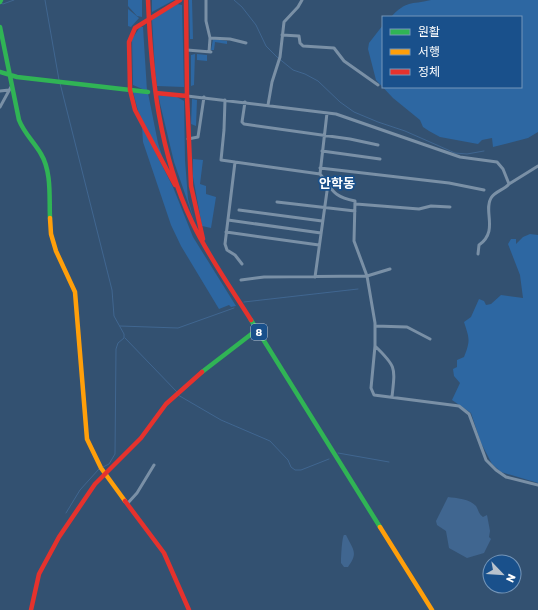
<svg xmlns="http://www.w3.org/2000/svg" width="538" height="610" font-family="Rubik,'Noto Sans KR',sans-serif">
  <rect width="100%" height="100%" fill="#335171"/>
  <path fill="#2d67a2" d="M128,0H142V17L137,16L128,6Z
    M152,0H174L152,12Z
    M189,0H192L193,39H190Z
    M431,0H538V132L528,138L493,147L492,138L482,140L478,144L440,137L429,131L423,127L420,120L393,98L376,80L368,49L369,43L383,25V87H521V17H391C407,0 410,5 431,0Z
    M177,4L182,5V7L184,87L157,86L155,70L152,19Z
    M128,9L139,18L131,27L128,26Z
    M140,27H143L147,91L133,85L132,39Z
    M213,39L227,41V44L215,42L214,50H211Z
    M195,54L194,85L191,86V55Z
    M197,54L207,55V61L197,60Z
    M133,92L148,93L158,143L166,169L138,111Z
    M158,95L177,97L184,101L185,160L188,199L194,220L174,162Z
    M192,99L197,100L196,126L191,124Z
    M142,126L173,187L193,237L236,306L231,307L229,305L219,309L181,246L171,225L143,142Z
    M193,159L203,160L200,184L206,186V194L216,197L211,228L202,226L193,177Z
    M530,234L538,235V483L501,472L492,464L481,443L471,413L452,400L460,383L454,376L453,369L457,367V360L464,357C471,340 469,338 464,322L471,317L479,299L484,301L486,305L491,304L501,295L523,298L520,275L508,244L511,239H516V244L523,237Z"/>
  <path fill="#406690" d="M448,497C456,498 470,499 476,506C479,511 478,513 483,517L487,515L490,531L489,537L491,539L484,553L467,558L449,548L446,531L437,525L436,521Z
    M344,535H346C354,551 358,553 348,567H344L341,563C341,557 342,537 344,535Z"/>
  <g fill="none" stroke-linecap="round" stroke-linejoin="round">
    <path stroke="#406690" stroke-width="1" d="M45,0L59,80
      M234,0L242,7L256,25L266,46L277,57L293,70L305,74L318,81L340,102L354,112L378,122L405,131L455,153L467,154L484,151
      M1,3L3,4L14,0
      M60,83L112,290L114,316L124,334V338L118,343L116,349L115,454L109,464L103,467
      M244,302L358,289
      M120,326L178,328L234,308
      M125,338L177,392
      M178,395L221,420L270,441L288,460L291,467L295,470H301L329,459
      M338,453L389,462
      M66,513L80,490L99,469"/>
    <path stroke="#7a90a6" stroke-width="3" d="M206,0V21L210,38L209,52
      M282,35L299,36L300,43L303,46L334,48L344,61L378,85
      M210,38L230,39L246,43
      M187,50L211,52
      M0,91L9,90
      M187,96L336,114L460,157L497,162L503,169L509,184C504,190 495,191 491,198C483,211 499,231 479,245L478,254
      M225,100L224,130L221,160L320,174
      M245,102L242,122L244,124L350,139L378,145
      M268,105L272,82L280,57L284,22L298,7L302,0
      M0,107L11,87
      M327,113L320,174C334,191 332,196 355,201L354,241L367,276L375,323V346L371,388L374,395L459,406L469,414L486,460L496,470L506,477L538,485
      M188,139L198,137L204,97
      M322,151L380,159
      M235,162L225,244L227,250L235,255L242,264
      M320,168L449,183L484,190
      M509,184L538,166
      M277,202L355,211
      M356,204L419,209L431,206L450,207
      M239,210L322,221
      M228,220L321,233
      M226,232L319,245
      M315,277L328,184
      M241,280L264,277L367,276L390,269
      M375,326L407,327L430,339
      M375,346C397,367 395,368 392,397
      M127,504L137,493L154,465"/>
    <path stroke="#30b455" stroke-width="4.5" d="M0,2L1,0
      M0,27L19,120C24,133 34,142 41,154C52,172 49,199 50,218
      M0,72L17,77L148,92
      M251,320L380,527
      M202,372L254,332"/>
    <path stroke="#ff9f0a" stroke-width="4.5" d="M50,218L51,234L56,251L75,292L87,439L101,468L125,501
      M380,527L432,610"/>
    <path stroke="#e5322d" stroke-width="4.5" d="M148,0C151,75 159,153 192,222C208,256 231,288 251,320
      M156,93L187,96L186,0
      M187,96L191,186L203,239
      M175,185L135,110L130,90L129,42L135,28L180,0
      M125,501L164,553L189,610
      M31,610L39,574L59,537L95,484L141,438L166,404L202,372"/>
  </g>
  <g text-anchor="middle" stroke-width="3.5" stroke-linejoin="round" paint-order="stroke">
    <rect fill="#19508b" stroke="#bacadc" stroke-width="1" x="251" y="324" width="16" height="16" rx="3"/>
    <g font-size="10" font-weight="bold" fill="#fff">
      <text x="259" y="336">8</text>
    </g>
    <g font-size="13" font-weight="bold" fill="#fff" stroke="#19508b">
      <text x="337" y="188">안학동</text>
    </g>
  </g>
  <rect x="382" y="16" width="140" height="72" fill="#19508b" stroke="#7596b9"/>
  <rect x="390" y="29" width="20" height="6" fill="#30b455" stroke="#7596b9"/>
  <text x="418" y="36" font-size="12" fill="#ffffff">원활</text>
  <rect x="390" y="49" width="20" height="6" fill="#ff9f0a" stroke="#7596b9"/>
  <text x="418" y="56" font-size="12" fill="#ffffff">서행</text>
  <rect x="390" y="69" width="20" height="6" fill="#e5322d" stroke="#7596b9"/>
  <text x="418" y="76" font-size="12" fill="#ffffff">정체</text>
  <g transform="translate(502 574) rotate(115)"><circle r="19" fill="#19508b" stroke="#7596b9"/>
  <path d="M0-3L7 15L0 10L-7 15Z" fill="#b8c2cd"/>
  <text y="-6" font-size="11" font-weight="bold" text-anchor="middle" fill="#ffffff">N</text>
  </g>
</svg>
